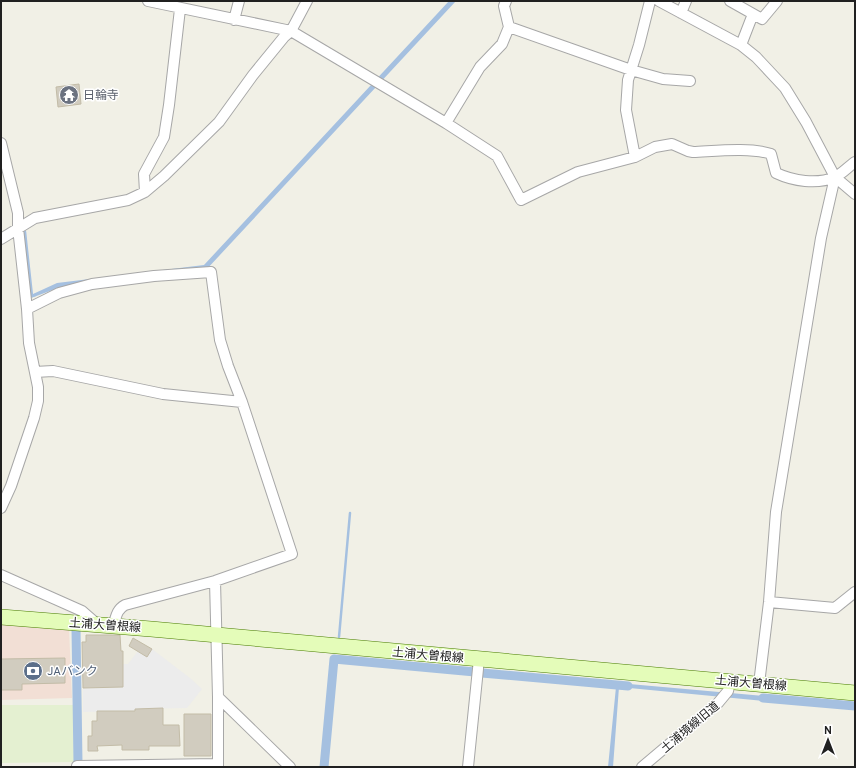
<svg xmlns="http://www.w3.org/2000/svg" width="856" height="768" font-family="Overpass,'Noto Sans JP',sans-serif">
  <rect width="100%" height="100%" fill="#f1f0e6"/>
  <path fill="#f2dfd5" d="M1,622L69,628L72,698L1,700Z"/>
  <path fill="#e4f0d1" d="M1,705H73L74,762L1,763Z"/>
  <path fill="#ececec" d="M152,649L190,678L202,689L187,708L136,709L135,711L83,712V688L123,687V664H128L138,651Z"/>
  <path fill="#a5c0e0" d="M449,1H456L206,270L112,280L58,288L31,298L33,294L57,283L204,265Z
    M618,683L764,696V701L619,687L613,767H608L616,687Z"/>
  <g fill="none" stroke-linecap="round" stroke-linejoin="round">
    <path stroke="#a5c0e0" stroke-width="2.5" d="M25,232L32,296L35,295
      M339,637L350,513"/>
    <path stroke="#a5c0e0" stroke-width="9" d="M76,629L78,763
      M482,673L628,686
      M763,698L855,706
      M324,767L334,659L475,672"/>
  </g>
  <path fill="#d1ccbf" stroke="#c3bca7" d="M79,84L81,104L58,107L56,87Z
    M86,635H120L121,651H123V687L83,688L82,642H86Z
    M133,638L152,649L147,657L129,646Z
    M65,658V683L22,684V690H1V659Z
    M163,708V725H179L180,746H149V750H122V745L97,746L98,751H88V736H92V721H97V711H135V709Z
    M184,714H211V756H184Z"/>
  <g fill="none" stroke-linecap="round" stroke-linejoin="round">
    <g stroke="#a7a7a7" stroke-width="12">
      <path id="street" d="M148,1L291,31L446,123L497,156L521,200L578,172L635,157L655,147L672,144L688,151L693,152C716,151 750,147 771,154L776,173C793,181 817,185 835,177C842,174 849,166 855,162
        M659,1L741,45L756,57L785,88L806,122L835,177L855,194
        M730,1L762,19L777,1
        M681,13L686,1
        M234,20L239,1
        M509,27L631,70L663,79L690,81
        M741,45L753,14
        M446,123L480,67L502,44L509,27L504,6L506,1
        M1,143L18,213V228L27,309L29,343L38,387V401L34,418L11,486L1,508
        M635,157L626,110L628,80L639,45L650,1
        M145,192L144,174L164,137L169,105L180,9
        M1,239L35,218L128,200L145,192L164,176L219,122L253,75L284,37L291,31L307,1
        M27,309L59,293L92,284L154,276L211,272L220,340L228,366L242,402L292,554L215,581L125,605C116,610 116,618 113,626
        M35,372L53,371L163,394L242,402
        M1,575L82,611L98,625
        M215,581L218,697V767
        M769,602L835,608L855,592
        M759,684L769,602L776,512L821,238L835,177
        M218,697L290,767
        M77,766L218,764
        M468,767L479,659
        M642,767L718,703L728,691L730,682"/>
    </g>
    <g stroke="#497c01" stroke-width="16">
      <path id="secondary" d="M1,617L151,629L855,693"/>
    </g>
    <use href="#street" stroke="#fff" stroke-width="10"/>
    <use href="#secondary" stroke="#e4fcb9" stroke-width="15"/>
  </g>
  <defs>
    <g id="temple-disc" transform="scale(1)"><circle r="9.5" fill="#6b7280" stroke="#fff"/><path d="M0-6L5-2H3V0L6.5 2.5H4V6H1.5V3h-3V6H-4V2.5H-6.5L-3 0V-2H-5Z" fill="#fff"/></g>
    <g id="bank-disc" transform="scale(1)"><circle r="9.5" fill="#5c6f8a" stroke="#fff"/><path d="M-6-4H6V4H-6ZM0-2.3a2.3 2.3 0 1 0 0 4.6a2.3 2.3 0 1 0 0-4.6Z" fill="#fff"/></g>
  </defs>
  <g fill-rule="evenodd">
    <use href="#temple-disc" x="69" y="95"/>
    <use href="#bank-disc" x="33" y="671"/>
  </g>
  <g text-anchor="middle" stroke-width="3" stroke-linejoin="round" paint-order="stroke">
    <g font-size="12" fill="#5b616d" stroke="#fff" text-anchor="start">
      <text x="83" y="99">日輪寺</text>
    </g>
    <g font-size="12" fill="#202020" stroke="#fff">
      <text transform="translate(105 625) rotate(4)" y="4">土浦大曽根線</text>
      <text transform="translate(428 655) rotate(5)" y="4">土浦大曽根線</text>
      <text transform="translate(751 683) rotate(5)" y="4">土浦大曽根線</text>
      <text transform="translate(690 727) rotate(-40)" y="4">土浦境線旧道</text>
    </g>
    <g font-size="12" fill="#4e5e75" stroke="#fff" text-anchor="start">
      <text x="47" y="675">JAバンク</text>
    </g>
  </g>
  <rect width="856" height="768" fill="none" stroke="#202020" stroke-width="4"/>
  <g transform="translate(828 740)" stroke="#ffffff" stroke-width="3" paint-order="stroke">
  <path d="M0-3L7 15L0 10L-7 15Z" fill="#202020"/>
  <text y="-6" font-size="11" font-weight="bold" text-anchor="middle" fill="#202020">N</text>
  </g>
</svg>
